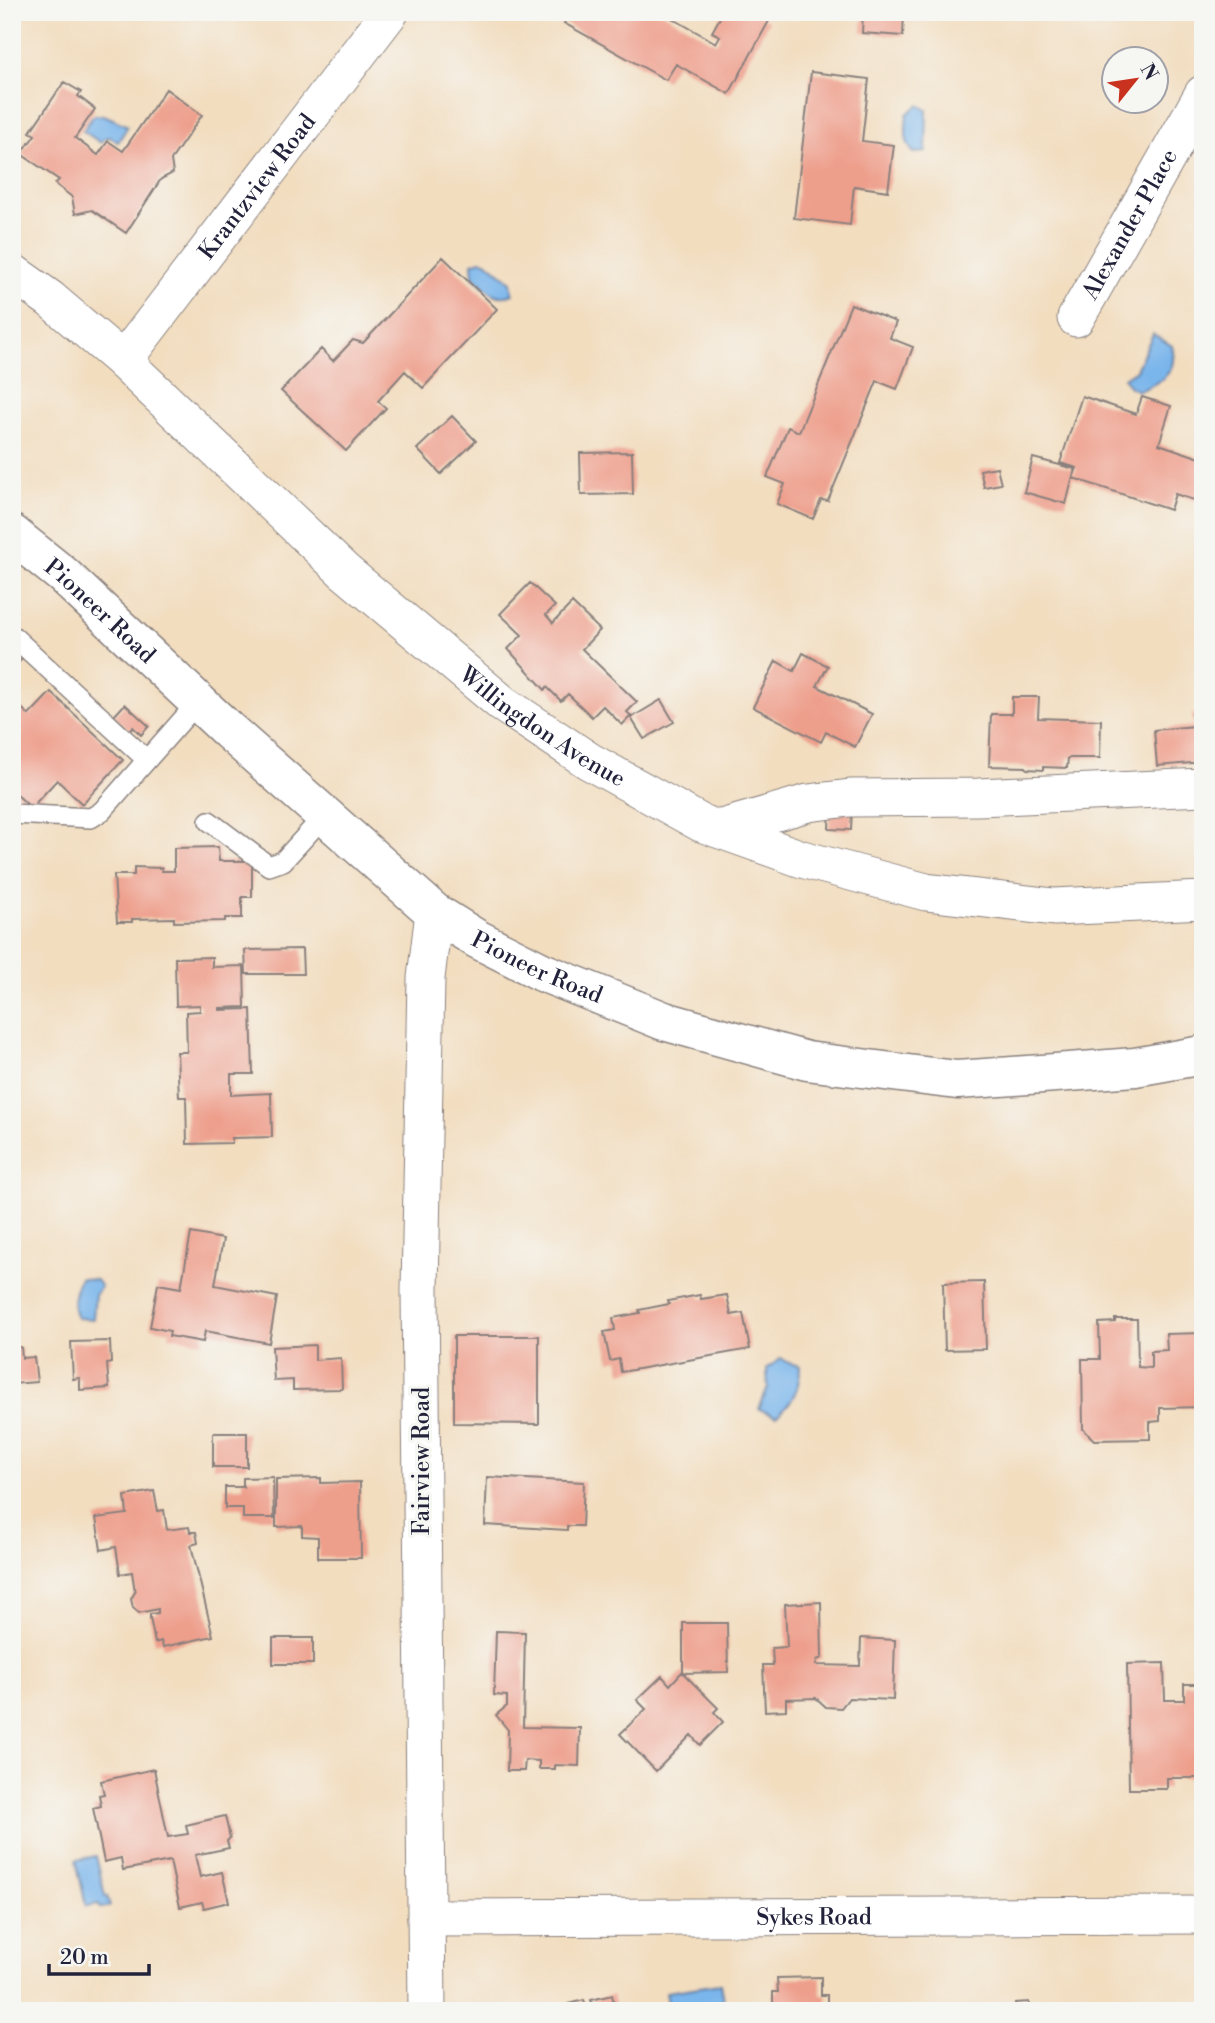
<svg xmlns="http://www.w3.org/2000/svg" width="1215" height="2023" font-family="'Libre Bodoni',serif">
  <rect width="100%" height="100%" fill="#f6f6f2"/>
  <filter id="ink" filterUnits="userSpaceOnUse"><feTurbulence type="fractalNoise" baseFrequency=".0143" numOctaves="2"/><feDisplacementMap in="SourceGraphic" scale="14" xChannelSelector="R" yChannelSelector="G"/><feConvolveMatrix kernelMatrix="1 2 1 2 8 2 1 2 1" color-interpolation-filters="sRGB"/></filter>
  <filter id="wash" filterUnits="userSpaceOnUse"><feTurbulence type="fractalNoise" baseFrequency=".00686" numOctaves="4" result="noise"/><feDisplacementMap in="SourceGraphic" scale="28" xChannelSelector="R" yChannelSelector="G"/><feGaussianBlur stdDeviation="1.57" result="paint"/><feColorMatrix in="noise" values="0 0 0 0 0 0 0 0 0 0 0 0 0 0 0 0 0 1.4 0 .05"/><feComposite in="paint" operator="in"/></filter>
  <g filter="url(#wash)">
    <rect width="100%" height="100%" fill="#f2ddbf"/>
    <path fill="#7ab5eb" stroke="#4e6c93" stroke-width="2" d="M919,105L927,110L926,152L914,153C903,142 906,128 907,114Z
      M104,115L128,126L118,142L110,137L105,138L101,143L83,131L93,116Z
      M481,260L486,261L511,282L513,294C495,302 486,288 473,277L472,263Z
      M1153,334L1172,346C1179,373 1160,383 1138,391L1129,386L1124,378L1136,370Z
      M80,1278L96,1280L101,1287L95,1295L93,1319L77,1318C70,1304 74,1292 80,1278Z
      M781,1358L789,1363L800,1366C800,1388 793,1403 776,1416L759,1409L768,1388L767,1369Z
      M96,1856L105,1896H107L110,1906L101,1908L99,1904L86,1906L76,1860Z
      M720,1984L725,2011H669L666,1992Z"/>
    <g id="blocks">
      <path fill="#ee9f8c" d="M570,12H661L716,43L720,36L712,32L723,12H753L769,21L729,94L676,64L666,80L564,23Z
        M863,12H904L903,36L862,33Z
        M811,72L869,79L862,141L894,145L888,191L854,186L850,225L794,218Z
        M64,82L81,92L78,96L95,109L75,138L98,155L108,141L123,151L166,89L202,115L171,160L173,173L161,179L126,233L92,210L75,214L72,197L55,184L59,180L21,154L35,135L30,132Z
        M443,257L497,309L423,388L405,371L378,401L386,408L346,451L281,391L321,349L333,361L353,340L363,343Z
        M851,304L896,322L890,338L913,347L897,389L877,381L828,501L821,500L813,519L777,504L785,484L767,477L788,427L799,432Z
        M1082,396L1136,414L1142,397L1171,406L1159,444L1203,459V503L1175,494L1170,510L1073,478L1077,468L1060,463Z
        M452,416L476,441L441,474L417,449Z
        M632,452L633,494L581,495L580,453Z
        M1033,458L1075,469L1066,504L1024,492Z
        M997,467L1001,484L984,487L980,470Z
        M530,583L555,606L546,615L553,623L572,603L600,630L582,649L637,702L627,712L631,716L622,725L603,706L592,717L568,694L561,701L547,687L545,690L508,649L522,635L500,614Z
        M12,650L22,659L12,669Z
        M803,653L828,666L817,686L872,714L855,747L826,732L821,742L753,707L776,661L794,671Z
        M51,692L123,760L82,804L57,780L31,808L12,790V699L29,715Z
        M1199,694H1203V762L1157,766L1154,730L1194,726L1192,714H1200Z
        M1012,697H1039L1038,718L1101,720L1100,758H1068L1067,768L1043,767V770L1027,769L1026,767L989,766L991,714H1012Z
        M661,700L674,722L644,739L631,718Z
        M125,704L149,726L141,735L133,727L130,731L114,716Z
        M830,808L852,809L851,830L829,829Z
        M218,847L219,861H252V897H242V918H225V921L174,922V918L132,919V922H117L114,875H134V867L162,868V871H174V848Z
        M302,949L303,974H246L245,950Z
        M212,957V967L244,966L245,1007L220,1008V1010L251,1009L253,1074H231V1095L271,1093L272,1137L232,1138V1143L187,1144L186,1097H179L177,1052H187L186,1012L200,1011V1005L176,1006L175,958Z
        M191,1233L223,1239L215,1285L277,1297L269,1343L205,1331L203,1342L169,1336L170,1331L150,1327L158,1284L181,1288Z
        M984,1282L986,1349L945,1350L943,1283Z
        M700,1295L701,1299L727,1295L731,1315L743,1313L750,1349L621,1372L619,1359L610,1361L604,1332L615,1330L613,1318L640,1313L639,1310L669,1304L668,1301Z
        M1115,1319H1137L1138,1367L1151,1368V1351L1167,1350L1166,1334L1203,1333V1407L1160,1408V1421L1150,1422V1439L1094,1440L1083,1429L1082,1359H1100L1099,1323L1115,1322Z
        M454,1336H539V1424L454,1423Z
        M110,1341L111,1363L107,1364L109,1388L80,1390V1378L73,1379L71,1342Z
        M315,1345V1360L341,1358L342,1389L293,1390V1380L274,1381L272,1347Z
        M21,1347L22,1358L34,1357L37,1382L12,1384V1348Z
        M213,1433H247V1467H213Z
        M273,1477L274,1518H243V1508H225V1487H243V1478Z
        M487,1477L584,1482L582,1526H567V1530L485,1525Z
        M321,1478V1483L360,1482L361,1558H318V1537L302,1536V1526L276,1527V1479Z
        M154,1491L158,1511L164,1510L167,1530L189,1527L190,1532H196L198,1543L191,1545L213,1636L163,1647L161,1641L155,1643L150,1618V1614L158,1613V1609L139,1613L133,1608L131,1599L135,1592L132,1572L120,1574L116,1547L101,1550L96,1518L127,1514L125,1496Z
        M821,1602L822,1658L817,1660L816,1665L860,1666L861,1638L895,1640L893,1700L849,1698L841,1708L826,1707L816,1698L786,1699V1710L765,1711L763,1665H773L772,1648L787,1647L785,1604Z
        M683,1623H727L728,1672L683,1673Z
        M496,1631L525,1632L523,1727L580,1728L579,1766L555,1765V1769H539V1761L525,1760L524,1771H507L508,1730L496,1715L507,1706V1696L494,1695Z
        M273,1638H313V1664H273Z
        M1164,1663L1165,1700H1184V1684H1203V1778H1167V1789H1129L1127,1664Z
        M682,1672L718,1708L714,1712L723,1722L700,1745L691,1735L656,1771L620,1734L646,1709L637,1700L662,1676L670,1685Z
        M154,1769L168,1837L188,1834L186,1825L225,1816L230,1838L227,1841L229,1848L195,1855L200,1877L222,1872L229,1902L204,1908L202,1902L180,1907L170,1861L123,1870L121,1858L104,1862L93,1808L101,1806L99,1795L104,1794L101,1781Z
        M821,1977V1995H827V2011H773V1992H778L777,1978Z
        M612,1995L616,2011H593L591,2000Z
        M584,2000L587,2011H570L568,2004Z
        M1029,2002V2011H1015V2003Z
        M980,2007H992V2011H980Z"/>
    </g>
  </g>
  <g filter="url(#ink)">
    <use href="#blocks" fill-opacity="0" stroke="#8a807d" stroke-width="2"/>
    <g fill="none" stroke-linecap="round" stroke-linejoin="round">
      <g stroke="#8a807d" stroke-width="22">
        <path id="service" d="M12,635L147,760
          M12,814L91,818L102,811L198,702
          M209,821L269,866L283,861L324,816"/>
      </g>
      <g stroke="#8a807d" stroke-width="39">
        <g id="minor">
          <path id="s1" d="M12,272L50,299L123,361L344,571L503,704L589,761L701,823L802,859L926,892L1054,907L1203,900"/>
          <path id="s2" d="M1076,318L1203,94"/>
          <path id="s3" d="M123,361L390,12"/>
          <path d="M718,829L808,803L850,798L978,797L1203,787"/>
          <path id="s4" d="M426,1918L1203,1915"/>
          <path d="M427,2011L420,1290L426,978L434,912"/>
        </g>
      </g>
      <g stroke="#8a807d" stroke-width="41">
        <g id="secondary">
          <path id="s5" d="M12,534L63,575L229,731L434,912L477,939L542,972L664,1021L807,1061L908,1074L957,1080L1042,1074L1135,1067L1203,1055"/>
        </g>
      </g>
      <use href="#service" stroke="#fff" stroke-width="19"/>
      <use href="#minor" stroke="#fff" stroke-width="37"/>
      <use href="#secondary" stroke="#fff" stroke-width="38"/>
    </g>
  </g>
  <g text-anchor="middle" stroke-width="6" stroke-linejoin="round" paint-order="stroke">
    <g font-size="23" fill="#22223b" stroke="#f6f6f2">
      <text dy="8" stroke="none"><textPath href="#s3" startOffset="220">Krantzview Road</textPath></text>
      <text dy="8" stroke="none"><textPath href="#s2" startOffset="108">Alexander Place</textPath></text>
      <text dy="8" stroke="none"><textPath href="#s5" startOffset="117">Pioneer Road</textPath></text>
      <text dy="8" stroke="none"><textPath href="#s1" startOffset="700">Willingdon Avenue</textPath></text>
      <text dy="8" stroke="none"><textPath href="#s5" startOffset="684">Pioneer Road</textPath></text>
      <text transform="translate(421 1461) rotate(-90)" y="8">Fairview Road</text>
      <text dy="8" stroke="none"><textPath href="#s4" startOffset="388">Sykes Road</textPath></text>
    </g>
  </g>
  <rect width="1215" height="2023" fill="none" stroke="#f6f6f2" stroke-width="42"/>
  <g transform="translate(1135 80) rotate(60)"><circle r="33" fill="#f6f6f2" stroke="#a1a1a9" stroke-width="2"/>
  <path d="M0-5L12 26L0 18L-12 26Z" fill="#c8321e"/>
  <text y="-10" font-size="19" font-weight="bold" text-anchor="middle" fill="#22223b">N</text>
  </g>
  <path d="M49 1964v10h100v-10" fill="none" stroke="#22223b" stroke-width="3.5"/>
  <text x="60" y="1964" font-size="21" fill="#22223b" stroke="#f6f6f2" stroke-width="5" paint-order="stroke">20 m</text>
</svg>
